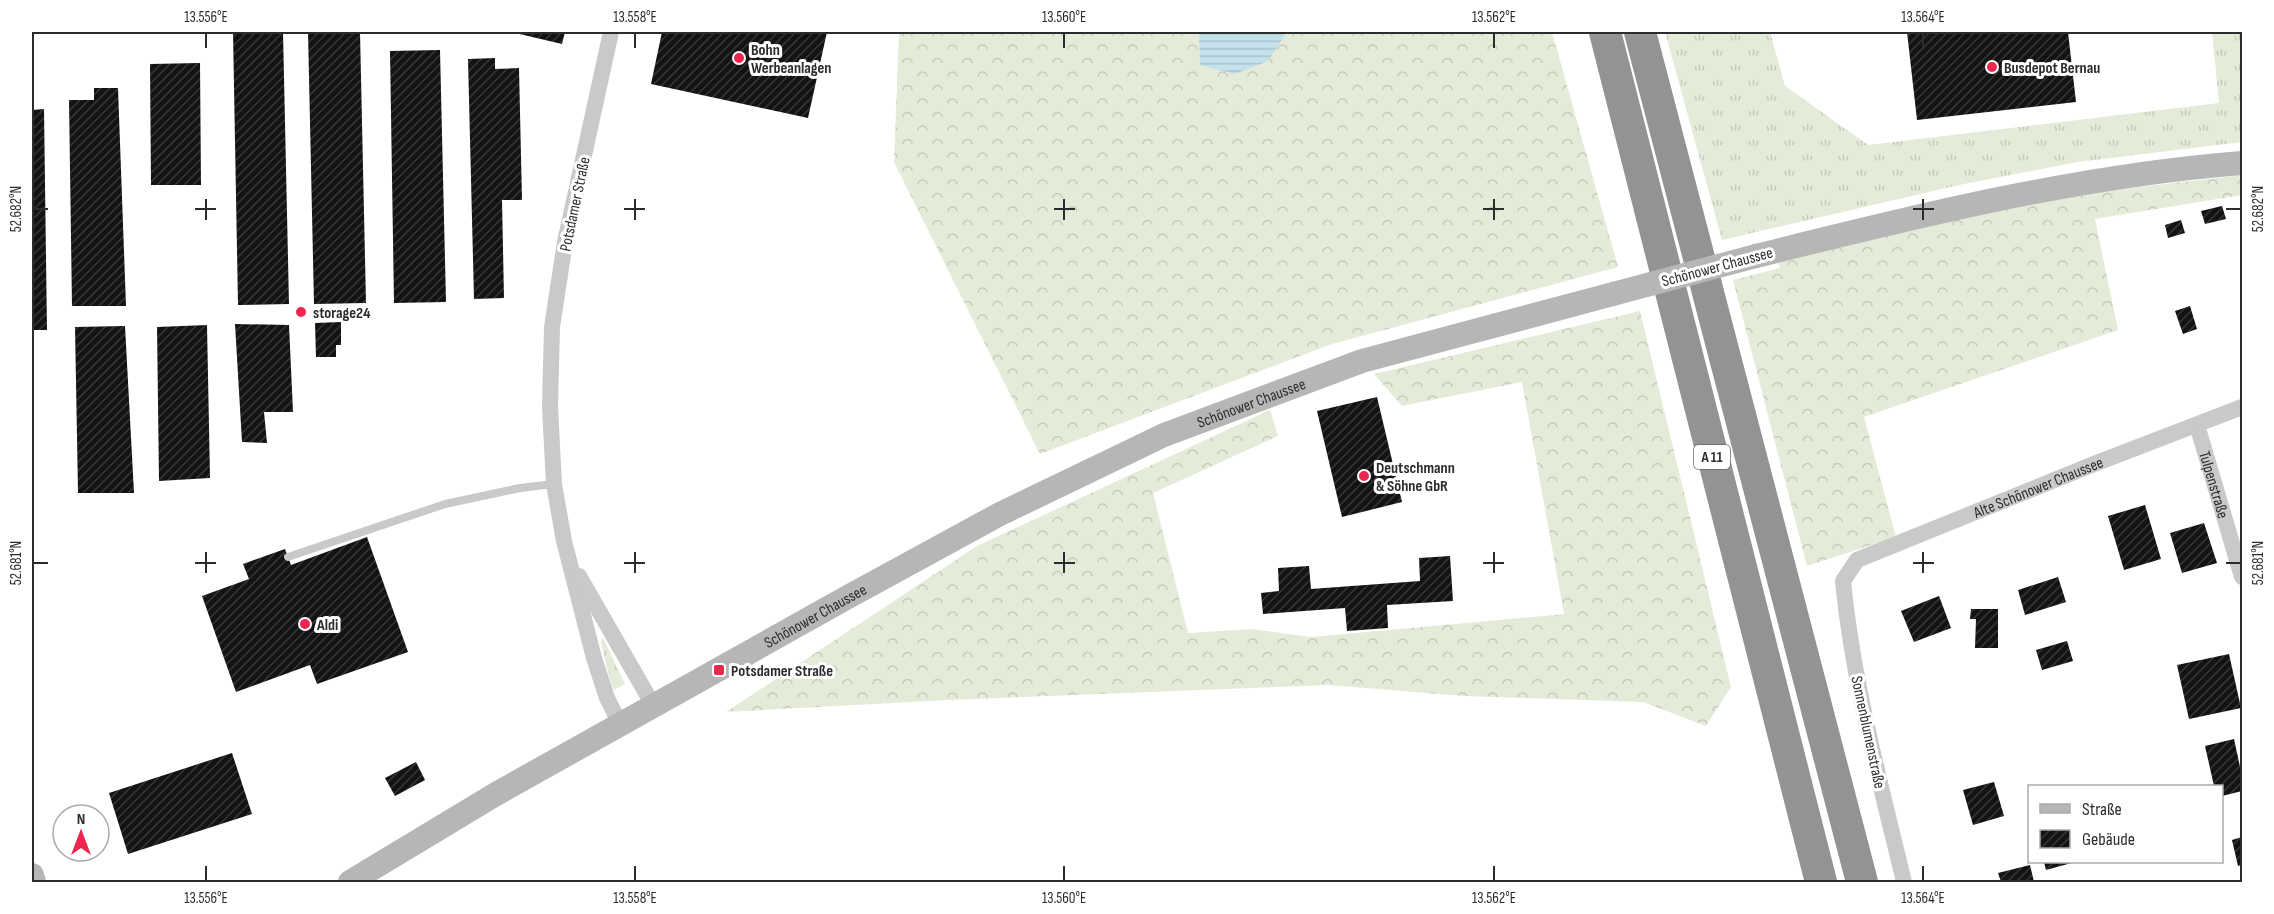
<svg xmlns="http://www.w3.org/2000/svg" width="2274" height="914" font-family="'Sofia Sans Condensed',sans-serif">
  <defs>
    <pattern id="grass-tufts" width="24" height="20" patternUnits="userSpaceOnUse" patternTransform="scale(1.5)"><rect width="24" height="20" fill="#e5ebd9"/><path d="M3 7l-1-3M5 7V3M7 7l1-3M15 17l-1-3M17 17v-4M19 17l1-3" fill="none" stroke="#c5caba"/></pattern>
    <pattern id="forest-crowns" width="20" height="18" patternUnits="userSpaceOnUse" patternTransform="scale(1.5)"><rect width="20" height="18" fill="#e5ebd9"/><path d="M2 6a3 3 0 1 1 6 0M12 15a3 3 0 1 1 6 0" fill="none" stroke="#c5caba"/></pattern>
    <pattern id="water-rules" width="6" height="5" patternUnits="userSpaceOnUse" patternTransform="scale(1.5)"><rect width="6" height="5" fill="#c3e2ec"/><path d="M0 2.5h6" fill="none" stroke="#a8c2cb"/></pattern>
    <pattern id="building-hatch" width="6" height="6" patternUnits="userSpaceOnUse" patternTransform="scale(1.5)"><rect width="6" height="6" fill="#131313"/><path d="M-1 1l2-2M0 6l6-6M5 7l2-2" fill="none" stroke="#363636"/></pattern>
  </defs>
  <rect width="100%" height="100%" fill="#fff"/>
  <path fill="url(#grass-tufts)" d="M1665,32H1770L1785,86L1868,145L2219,103L2212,32H2242V142L2078,162L1959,185L1722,240Z
    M603,638L625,684L614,690L609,677L601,641Z"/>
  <path fill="url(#forest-crowns)" d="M899,32H1199L1200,37L1285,35L1281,32H1552L1618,267L1332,344L1040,454L894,162Z
    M2242,175V195L2095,219L2118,330L1864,417L1896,537L1807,566L1733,280L1780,268L1778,262L1963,216L2097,192Z
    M1640,311L1731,687L1706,726L1643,702L1464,696L1328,685L947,700L726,712L977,546L1270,410L1278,436L1153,493L1188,633L1252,629L1311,637L1564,614L1522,382L1402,406L1374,374Z"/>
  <path fill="url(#water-rules)" d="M1199,32H1281L1285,35L1268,61L1235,74L1200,65Z"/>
  <path fill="url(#building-hatch)" d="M233,32H283L289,304L238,305Z
    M308,32H360L366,303L314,304Z
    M511,32H565L562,44Z
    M662,32H827L808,118L651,84Z
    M1907,32H2068L2076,102L1917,120Z
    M440,50L446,302L394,303L390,51Z
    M495,58V69L519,68L522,200H502L504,298L474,299L468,59Z
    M200,63L201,185H151L150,64Z
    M94,88H118L126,306H72L69,100H94Z
    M44,109L47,330H32V110Z
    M2222,206L2226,219L2205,224L2201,211Z
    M2181,220L2185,233L2168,238L2165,225Z
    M2190,306L2197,329L2183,334L2175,311Z
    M341,322V345H336V357H316L315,323Z
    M235,324L289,325L293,412H264L267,443L242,442Z
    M207,325L210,478L159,481L157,327Z
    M125,326L134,493H78L75,327Z
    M1377,397L1402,502L1342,517L1317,411Z
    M2145,505L2161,559L2124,570L2108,516Z
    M2204,523L2217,563L2182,573L2170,533Z
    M367,537L408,652L317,684L310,665L236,692L202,596L249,579L243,564L285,549L291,565Z
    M1450,556L1453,601L1387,605L1388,628L1347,631L1345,608L1263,614L1261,593L1279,591L1278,568L1309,566L1311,589L1420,581L1419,558Z
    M2058,577L2066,602L2025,615L2018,590Z
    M1939,596L1951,628L1914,642L1901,611Z
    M1971,609H1998V648H1975L1976,619H1970Z
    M2067,641L2073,661L2042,670L2036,650Z
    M2229,654L2241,708L2189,719L2177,665Z
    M2234,739L2242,776V791L2222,796V786H2214L2205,746Z
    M232,753L252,814L128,854L109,793Z
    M416,762L425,780L395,796L385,778Z
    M1994,782L2004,816L1973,825L1963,790Z
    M2242,837V865L2238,866L2232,840Z
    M2044,862H2075L2046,870Z
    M2030,865L2034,882H2001L1998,873Z"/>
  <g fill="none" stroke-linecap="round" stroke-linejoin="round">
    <path stroke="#c9c9c9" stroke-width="8" d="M288,557L445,504L520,488L554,484"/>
    <g stroke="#c9c9c9" stroke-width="16">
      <path d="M611,32L565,242L552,327L550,407L554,484L564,541L594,658L607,698L620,724"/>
      <path id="s1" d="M2197,425L2242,577"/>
      <path d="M579,576L653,705"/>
      <path id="s2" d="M1904,882C1880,782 1853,683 1843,581L1857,560L2094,464L2242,407"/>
    </g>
    <g stroke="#b6b6b6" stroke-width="24">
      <path d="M1756,256C1916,216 2077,176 2242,163"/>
      <path d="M32,875L34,882"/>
      <path id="s3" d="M350,882L496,794L846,598L1000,514L1164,435L1362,361L1613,294"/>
    </g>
    <path stroke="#939393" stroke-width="32" d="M1605,32L1821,882
      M1640,32L1862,882"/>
    <path stroke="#b6b6b6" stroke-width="24" d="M1613,294L1756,256"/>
  </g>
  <path fill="none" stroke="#2c2c2c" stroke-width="2" d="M206,33V48M635,33V48M1064,33V48M1494,33V48M1923,33V48M206,199V220M635,199V220M1064,199V220M1494,199V220M1923,199V220M33,209H48M195,209H216M624,209H645M1054,209H1075M1483,209H1504M1913,209H1934M2226,209H2241M206,552V573M635,552V573M1064,552V573M1494,552V573M1923,552V573M33,563H48M195,563H216M624,563H645M1054,563H1075M1483,563H1504M1913,563H1934M2226,563H2241M206,866V881M635,866V881M1064,866V881M1494,866V881M1923,866V881"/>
  <g fill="#ec264f" stroke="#fff" stroke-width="2">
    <circle cx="739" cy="58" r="6"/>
    <circle cx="1992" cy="67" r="6"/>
    <circle cx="301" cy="312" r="6"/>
    <circle cx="1364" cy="476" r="6"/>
    <circle cx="305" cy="624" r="6"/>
    <rect x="713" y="664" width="12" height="12" rx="3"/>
  </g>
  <g text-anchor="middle" stroke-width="6" stroke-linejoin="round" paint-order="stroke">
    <rect fill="#fff" stroke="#6b6b6b" stroke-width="1.5" x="1694" y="445" width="36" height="24" rx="4.5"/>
    <g font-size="15" font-weight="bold" fill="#2c2c2c">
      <text x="1712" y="462">A 11</text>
    </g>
    <g font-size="16" font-weight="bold" fill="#2c2c2c" stroke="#fff" text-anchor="start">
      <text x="751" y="55">Bohn<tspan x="751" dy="18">Werbeanlagen</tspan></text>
      <text x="2004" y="73">Busdepot Bernau</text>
      <text x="313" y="318">storage24</text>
      <text x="1376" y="473">Deutschmann<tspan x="1376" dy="18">&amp; Söhne GbR</tspan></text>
      <text x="317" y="630">Aldi</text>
      <text x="731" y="676">Potsdamer Straße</text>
    </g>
    <g font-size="16" fill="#2c2c2c" stroke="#fff">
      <text transform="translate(574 204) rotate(-78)" y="6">Potsdamer Straße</text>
      <text transform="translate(1717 266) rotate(-15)" y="6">Schönower Chaussee</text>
      <text dy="6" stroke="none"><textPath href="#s3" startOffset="1022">Schönower Chaussee</textPath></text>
      <text dy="6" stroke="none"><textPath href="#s1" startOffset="62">Tulpenstraße</textPath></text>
      <text dy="6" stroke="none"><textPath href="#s2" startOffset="528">Alte Schönower Chaussee</textPath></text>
      <text dy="6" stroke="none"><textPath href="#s3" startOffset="536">Schönower Chaussee</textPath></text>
      <text transform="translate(1869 732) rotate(78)" y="6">Sonnenblumenstraße</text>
    </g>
  </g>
  <rect width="2274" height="914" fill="none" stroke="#ffffff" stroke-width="66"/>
  <rect x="2028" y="785" width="195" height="78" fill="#ffffff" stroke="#ababab" stroke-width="1.5"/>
  <rect x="2040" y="804" width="30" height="9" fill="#b6b6b6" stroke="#ababab" stroke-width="1.5"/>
  <text x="2082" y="815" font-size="18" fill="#2c2c2c">Straße</text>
  <rect x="2040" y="830" width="30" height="18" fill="url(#building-hatch)" stroke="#ababab" stroke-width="1.5"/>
  <text x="2082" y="845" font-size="18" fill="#2c2c2c">Gebäude</text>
  <g transform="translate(81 833)"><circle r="28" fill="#ffffff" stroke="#ababab" stroke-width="1.5"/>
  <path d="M0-4.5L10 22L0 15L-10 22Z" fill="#ec264f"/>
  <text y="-9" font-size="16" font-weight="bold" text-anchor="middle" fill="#2c2c2c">N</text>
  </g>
  <rect x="33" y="33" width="2208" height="848" fill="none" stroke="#2c2c2c" stroke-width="2"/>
  <g font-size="15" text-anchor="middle" fill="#2c2c2c">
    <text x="206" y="22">13.556°E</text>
    <text x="635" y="22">13.558°E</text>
    <text x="1064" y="22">13.560°E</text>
    <text x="1494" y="22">13.562°E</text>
    <text x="1923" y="22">13.564°E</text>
    <text transform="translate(16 209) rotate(-90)" y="5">52.682°N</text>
    <text transform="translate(2258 209) rotate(-90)" y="5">52.682°N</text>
    <text transform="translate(16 563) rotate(-90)" y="5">52.681°N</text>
    <text transform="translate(2258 563) rotate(-90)" y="5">52.681°N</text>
    <text x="206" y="903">13.556°E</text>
    <text x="635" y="903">13.558°E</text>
    <text x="1064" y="903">13.560°E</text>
    <text x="1494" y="903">13.562°E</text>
    <text x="1923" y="903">13.564°E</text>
  </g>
</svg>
